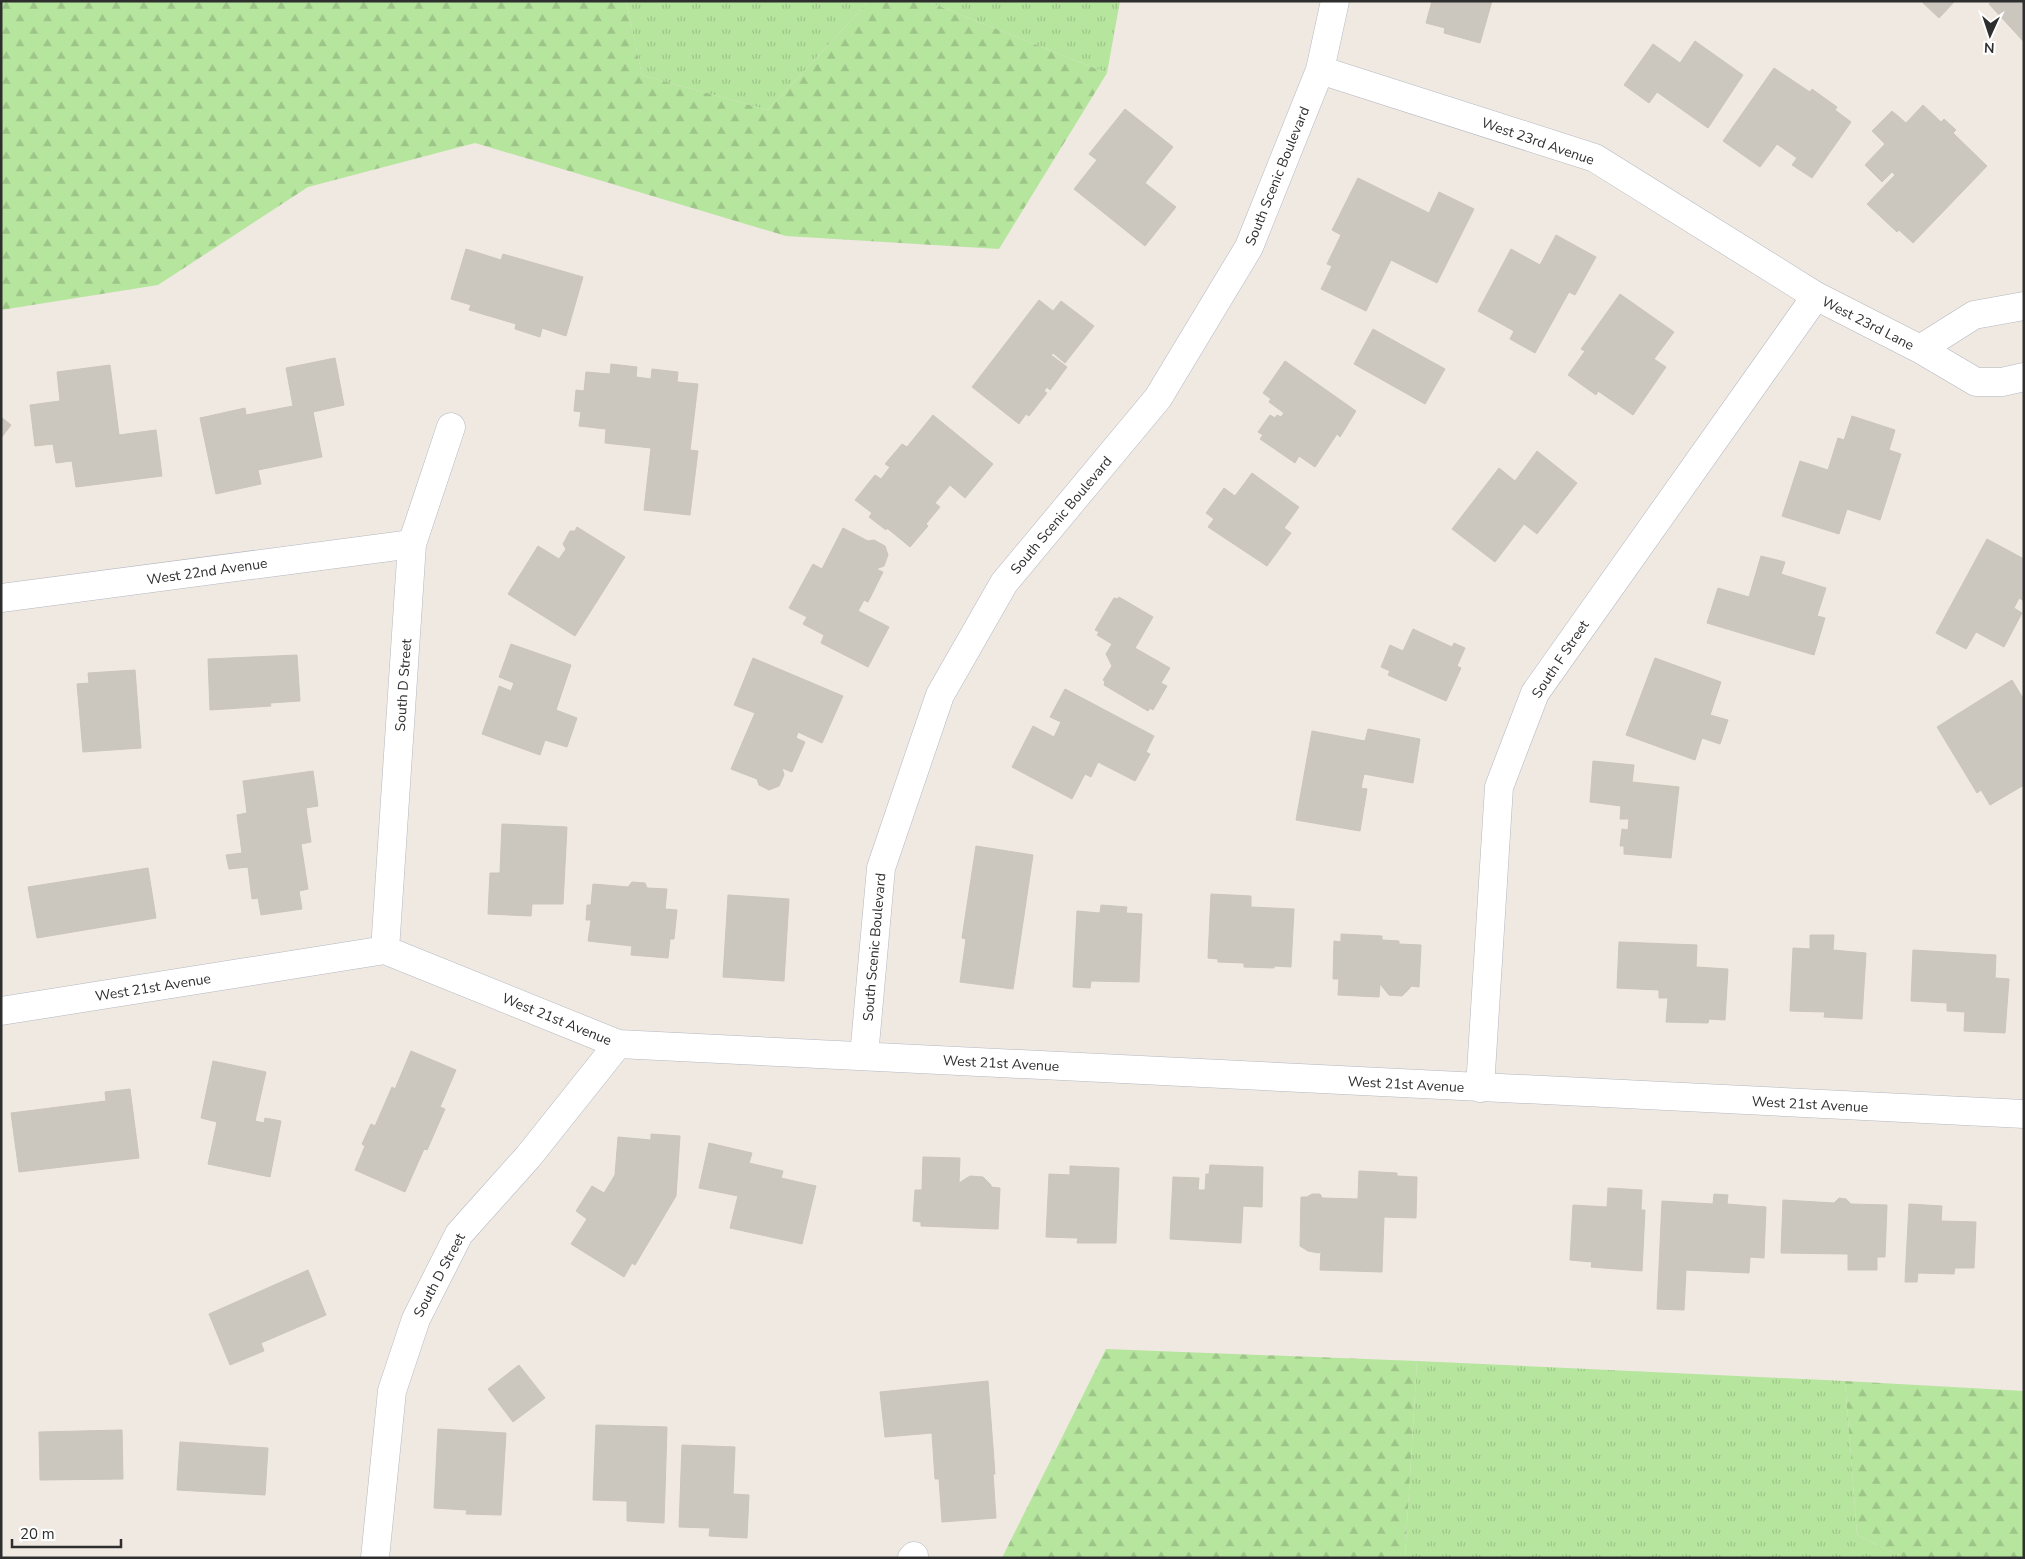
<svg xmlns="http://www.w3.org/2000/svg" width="2025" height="1559" font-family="'Nunito Sans',sans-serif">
  <defs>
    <pattern id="grass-tufts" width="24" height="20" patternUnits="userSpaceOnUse" patternTransform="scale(1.25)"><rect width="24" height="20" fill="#b6e59e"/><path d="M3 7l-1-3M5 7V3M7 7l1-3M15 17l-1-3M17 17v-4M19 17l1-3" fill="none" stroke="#9dc588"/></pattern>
    <pattern id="forest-firs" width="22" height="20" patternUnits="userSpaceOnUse" patternTransform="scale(1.25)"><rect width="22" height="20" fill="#b6e59e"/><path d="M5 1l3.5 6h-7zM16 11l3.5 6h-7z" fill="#9dc588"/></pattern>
  </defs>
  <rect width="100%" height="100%" fill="#efe9e1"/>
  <path fill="url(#grass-tufts)" d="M626,1H869L768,110L642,75Z
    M926,1H1120L1107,73Z
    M1417,1361L1845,1381L1857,1535L1904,1558H1405Z"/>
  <path fill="url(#forest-firs)" d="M1,1H626L642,75L768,110L869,1H926L1107,73L999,249L786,236L475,143L308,187L158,285L1,310Z
    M1106,1349L1417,1361L1405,1558H1002Z
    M1845,1381L2024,1391V1558H1904L1857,1535Z"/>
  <path fill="#cbc7bf" stroke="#cbc5ba" d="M1432,1H1492L1480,43L1444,33L1445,28L1426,23Z
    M1921,1H1955L1939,18Z
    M1993,1H2024V42L1989,4Z
    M1695,41L1743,75L1708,128L1657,92L1649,103L1624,85L1653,44L1680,63Z
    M1774,68L1810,92L1812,89L1837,107L1835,110L1851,122L1812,178L1792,165L1797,158L1777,144L1760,167L1723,141Z
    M1923,105L1941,122L1944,119L1956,130L1953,133L1987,166L1913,243L1899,230L1897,232L1867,204L1895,175L1892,172L1882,182L1865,165L1885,144L1872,131L1892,111L1906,123Z
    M1125,109L1173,147L1145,183L1176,207L1145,246L1074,189L1097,160L1089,154Z
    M1358,178L1429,213L1439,192L1474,209L1437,283L1391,260L1366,311L1321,289L1332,266L1327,264L1341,235L1332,230Z
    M1556,235L1596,257L1575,295L1569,292L1535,353L1510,339L1514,331L1478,311L1511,249L1540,265Z
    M466,249L501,260L503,254L583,277L566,336L542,328L540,337L515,329L516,324L469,310L471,305L451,299Z
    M1620,294L1674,332L1654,359L1666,367L1633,415L1598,391L1596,395L1568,375L1585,351L1581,349Z
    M1039,300L1053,311L1061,301L1094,326L1065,363L1053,353L1051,355L1067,367L1050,390L1047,387L1044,391L1047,393L1029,416L1026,414L1019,424L972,387Z
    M1373,329L1445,369L1425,404L1354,364Z
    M335,358L344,405L313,412L322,457L258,470L261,484L216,494L200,418L245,408L246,415L293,406L286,368Z
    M1285,361L1356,411L1340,437L1337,434L1315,467L1299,456L1295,463L1260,439L1263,435L1258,432L1270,415L1275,418L1277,415L1281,417L1284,413L1269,402L1271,399L1263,393Z
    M611,364L637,367L636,377L651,379L652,369L678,372L677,382L698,384L690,450L698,451L690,515L644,510L651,448L605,443L606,429L579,426L581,412L574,411L576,390L584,391L586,372L610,374Z
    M110,365L119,435L156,430L162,476L76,487L72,461L56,463L53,444L35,446L30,405L60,401L57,372Z
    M933,415L993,464L965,498L950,485L935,503L940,507L926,524L928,526L910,547L887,528L886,530L869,517L872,513L855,500L875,475L881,479L890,467L885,464L902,444L907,447Z
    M1852,416L1895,430L1889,450L1901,454L1880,520L1847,509L1839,534L1782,516L1800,461L1828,470L1838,438L1844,440Z
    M1,417L11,425L1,438Z
    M1537,451L1577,483L1537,534L1524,524L1495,562L1452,529L1499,468L1515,481Z
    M1252,473L1299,507L1284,528L1291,533L1267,566L1208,527L1214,519L1206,513L1224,488L1235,496Z
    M577,527L625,557L575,636L508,594L538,546L559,559L566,549L563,544L570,531H575Z
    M843,528L868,541L874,540L885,546L888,555L884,566L876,569L883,572L868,602L864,600L858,611L889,627L868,667L821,643L824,635L803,624L807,617L789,608L813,564L822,569Z
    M1987,539L2024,559V601L2019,598L2014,608L2022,613L2004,647L1976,632L1966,649L1936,633Z
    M1761,556L1785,562L1781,574L1826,588L1817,616L1825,618L1814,655L1707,623L1718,588L1749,597Z
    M1119,597L1153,617L1135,648L1170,668L1161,683L1167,686L1153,710L1150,708L1148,711L1104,685L1105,682L1103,680L1112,666L1106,654L1112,644L1097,635L1099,632L1095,630L1114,598L1118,599Z
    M1413,629L1452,647L1454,643L1465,648L1457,666L1461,668L1446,701L1388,675L1390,671L1381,667L1390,645L1403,651Z
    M511,644L571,665L556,710L577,718L567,747L545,740L540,755L482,734L499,686L511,691L514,683L499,677Z
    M297,655L300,701L270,703L271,706L210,710L208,659Z
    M753,658L843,696L822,743L798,732L796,738L805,742L792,772L782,768L784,775L779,786L769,790L759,785L757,779L731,769L755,713L734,705Z
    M1655,658L1721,682L1710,715L1728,720L1720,744L1702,738L1695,760L1626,735Z
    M135,670L141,748L83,752L77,684L89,683L88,673Z
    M2012,680L2024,700V785L1990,805L1981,790L1977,793L1937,727Z
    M1065,689L1154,736L1146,752L1150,754L1135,781L1098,762L1091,777L1085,774L1072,799L1012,767L1033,726L1054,737L1061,722L1050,717Z
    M1368,729L1420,739L1413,783L1364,774L1361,788L1367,789L1360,831L1296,820L1312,731L1365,741Z
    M1593,761L1634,765L1632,782L1679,787L1671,858L1624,854V846H1620L1622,829L1628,830L1629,819H1620L1621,806L1590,802Z
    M313,771L318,806L306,808L311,842L301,844L308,889L299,891L302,909L261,915L258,898L252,899L248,867L229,869L226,855L242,853L237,815L247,813L243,781Z
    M502,824L567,827L563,904H532L531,916L488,914L490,873H500Z
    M976,846L1033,855L1013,989L960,982L966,939L962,938Z
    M148,868L156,918L37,938L28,887Z
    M632,882L645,883L647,888L667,889L665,909L677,910L674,939H670L668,958L631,955L632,946L588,941L591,920H586L587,905H591L593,884L628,887Z
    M1211,894L1251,896V907L1294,909L1291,967L1274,966V968L1244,967V963L1218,962V959L1208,958Z
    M728,895L789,899L784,981L723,977Z
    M1101,905L1127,907L1126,913L1142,914L1139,982L1091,981L1090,988L1073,987L1077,911L1100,913Z
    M1341,934L1382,936V940L1399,941V944L1421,945L1419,987L1411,986L1410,988L1402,996L1389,995L1380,984L1379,997L1338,995L1339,979H1333L1334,941L1341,942Z
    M1810,935H1834L1833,950L1866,953L1862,1019L1824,1017L1825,1012L1790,1011L1793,948L1810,949Z
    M1619,942L1697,945L1696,967L1728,969L1725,1020L1709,1019L1708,1023L1666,1022L1668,998H1659V990L1617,988Z
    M1913,950L1996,955L1995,978L2009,979L2005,1033L1964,1031L1965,1012L1947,1011V1003L1911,1001Z
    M411,1051L456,1070L440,1107L445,1109L427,1150L424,1149L405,1192L355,1170L365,1146L362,1144L371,1124L375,1126L392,1087L395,1089Z
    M213,1061L266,1072L255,1121L264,1123L265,1118L281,1121L270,1177L208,1164L217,1122L201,1118Z
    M130,1089L139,1158L19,1172L11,1113L106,1101L105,1092Z
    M651,1134L680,1136L676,1196L635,1265L632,1263L624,1277L571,1244L587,1219L576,1211L592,1186L604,1193L615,1175L618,1137L651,1140Z
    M709,1143L752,1153L749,1163L783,1171L781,1178L816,1186L802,1244L730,1228L738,1196L699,1188Z
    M923,1157L960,1158L959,1183L970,1176L983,1177L991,1185V1187L1000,1188L998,1229L921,1226V1222L913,1221L915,1190H922Z
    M1210,1165L1263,1167L1262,1207L1243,1206L1241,1243L1170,1239L1173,1177L1199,1178L1198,1190H1205L1206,1174H1209Z
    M1070,1166L1119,1168L1116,1243H1077L1078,1238L1046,1237L1049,1174L1070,1175Z
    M1359,1171L1397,1173V1176L1417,1177L1416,1218L1384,1217L1382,1272L1320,1270L1321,1250L1319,1253L1308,1251L1300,1246L1301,1197H1307L1312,1194H1320L1322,1198L1358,1199Z
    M1608,1188L1642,1190L1641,1210H1645L1642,1271L1591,1267L1592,1262L1570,1260L1573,1205L1607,1207Z
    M1714,1194L1728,1195L1727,1204L1766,1207L1764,1258L1750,1257L1749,1273L1686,1270L1684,1310L1657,1309L1662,1201L1713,1204Z
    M1839,1198L1846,1199L1851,1204L1887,1205L1885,1257H1877V1270H1848V1254L1781,1253L1783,1200L1834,1203Z
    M1909,1204L1942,1206L1941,1221L1976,1222L1974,1268H1955L1954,1274L1918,1273L1917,1282H1905Z
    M308,1270L326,1315L261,1343L264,1351L230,1365L209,1314Z
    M519,1365L545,1398L513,1422L488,1389Z
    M988,1381L995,1474H993L996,1518L942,1522L939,1479H935L932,1433L885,1437L880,1392Z
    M596,1425L667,1427L664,1523L627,1521V1501L593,1500Z
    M438,1429L506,1433L501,1515L466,1514L467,1510L434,1508Z
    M122,1430L123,1479L40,1480L39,1432Z
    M180,1442L268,1448L265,1495L177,1490Z
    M682,1445L735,1447L733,1494L749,1495L747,1538L709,1536L710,1528L679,1527Z"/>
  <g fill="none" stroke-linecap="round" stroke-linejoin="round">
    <g stroke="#b4b7c1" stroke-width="29">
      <path id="minor" d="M1320,70L1595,158L1816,296L1920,349L1976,382H2002L2024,377
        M1920,349L1974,315L2024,306
        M1,598L412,544
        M385,950L412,544L451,427
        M1,1011L385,950L618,1044L2024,1114
        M864,1056L881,868L940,695L1004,583L1158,398L1249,247L1320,70L1335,1
        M1480,1088L1499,787L1535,693L1816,296
        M375,1558L392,1391L416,1319L459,1234L528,1157L618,1044
        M912,1558L914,1556"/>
    </g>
    <use href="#minor" stroke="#fff" stroke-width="28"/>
  </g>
  <g text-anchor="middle" stroke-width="4.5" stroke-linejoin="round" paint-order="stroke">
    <g font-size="14" fill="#2e2e2e" stroke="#fff">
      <text transform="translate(1538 141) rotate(19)" y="5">West 23rd Avenue</text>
      <text transform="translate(1277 176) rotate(-68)" y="5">South Scenic Boulevard</text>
      <text transform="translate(1868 323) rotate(27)" y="5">West 23rd Lane</text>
      <text transform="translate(1061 515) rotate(-50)" y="5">South Scenic Boulevard</text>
      <text transform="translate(207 571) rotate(-8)" y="5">West 22nd Avenue</text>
      <text transform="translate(1560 659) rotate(-56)" y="5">South F Street</text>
      <text transform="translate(403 685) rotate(-86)" y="5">South D Street</text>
      <text transform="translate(874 947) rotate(-85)" y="5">South Scenic Boulevard</text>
      <text transform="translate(153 987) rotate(-9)" y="5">West 21st Avenue</text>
      <text transform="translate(557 1019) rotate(22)" y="5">West 21st Avenue</text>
      <text transform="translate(1001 1063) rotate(3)" y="5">West 21st Avenue</text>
      <text transform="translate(1406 1084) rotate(3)" y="5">West 21st Avenue</text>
      <text transform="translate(1810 1104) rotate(3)" y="5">West 21st Avenue</text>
      <text transform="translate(439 1275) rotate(-62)" y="5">South D Street</text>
    </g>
  </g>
  <rect width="2025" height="1559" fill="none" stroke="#2e2e2e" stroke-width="5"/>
  <g transform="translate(1990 35) rotate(183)" stroke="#ffffff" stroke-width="4" paint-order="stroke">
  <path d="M0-4L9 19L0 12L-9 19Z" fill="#2e2e2e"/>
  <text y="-8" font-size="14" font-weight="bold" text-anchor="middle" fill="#2e2e2e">N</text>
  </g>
  <path d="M12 1539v8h109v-8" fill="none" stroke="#2e2e2e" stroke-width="2.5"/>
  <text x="20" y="1539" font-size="15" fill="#2e2e2e" stroke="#ffffff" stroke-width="4" paint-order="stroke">20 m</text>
</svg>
